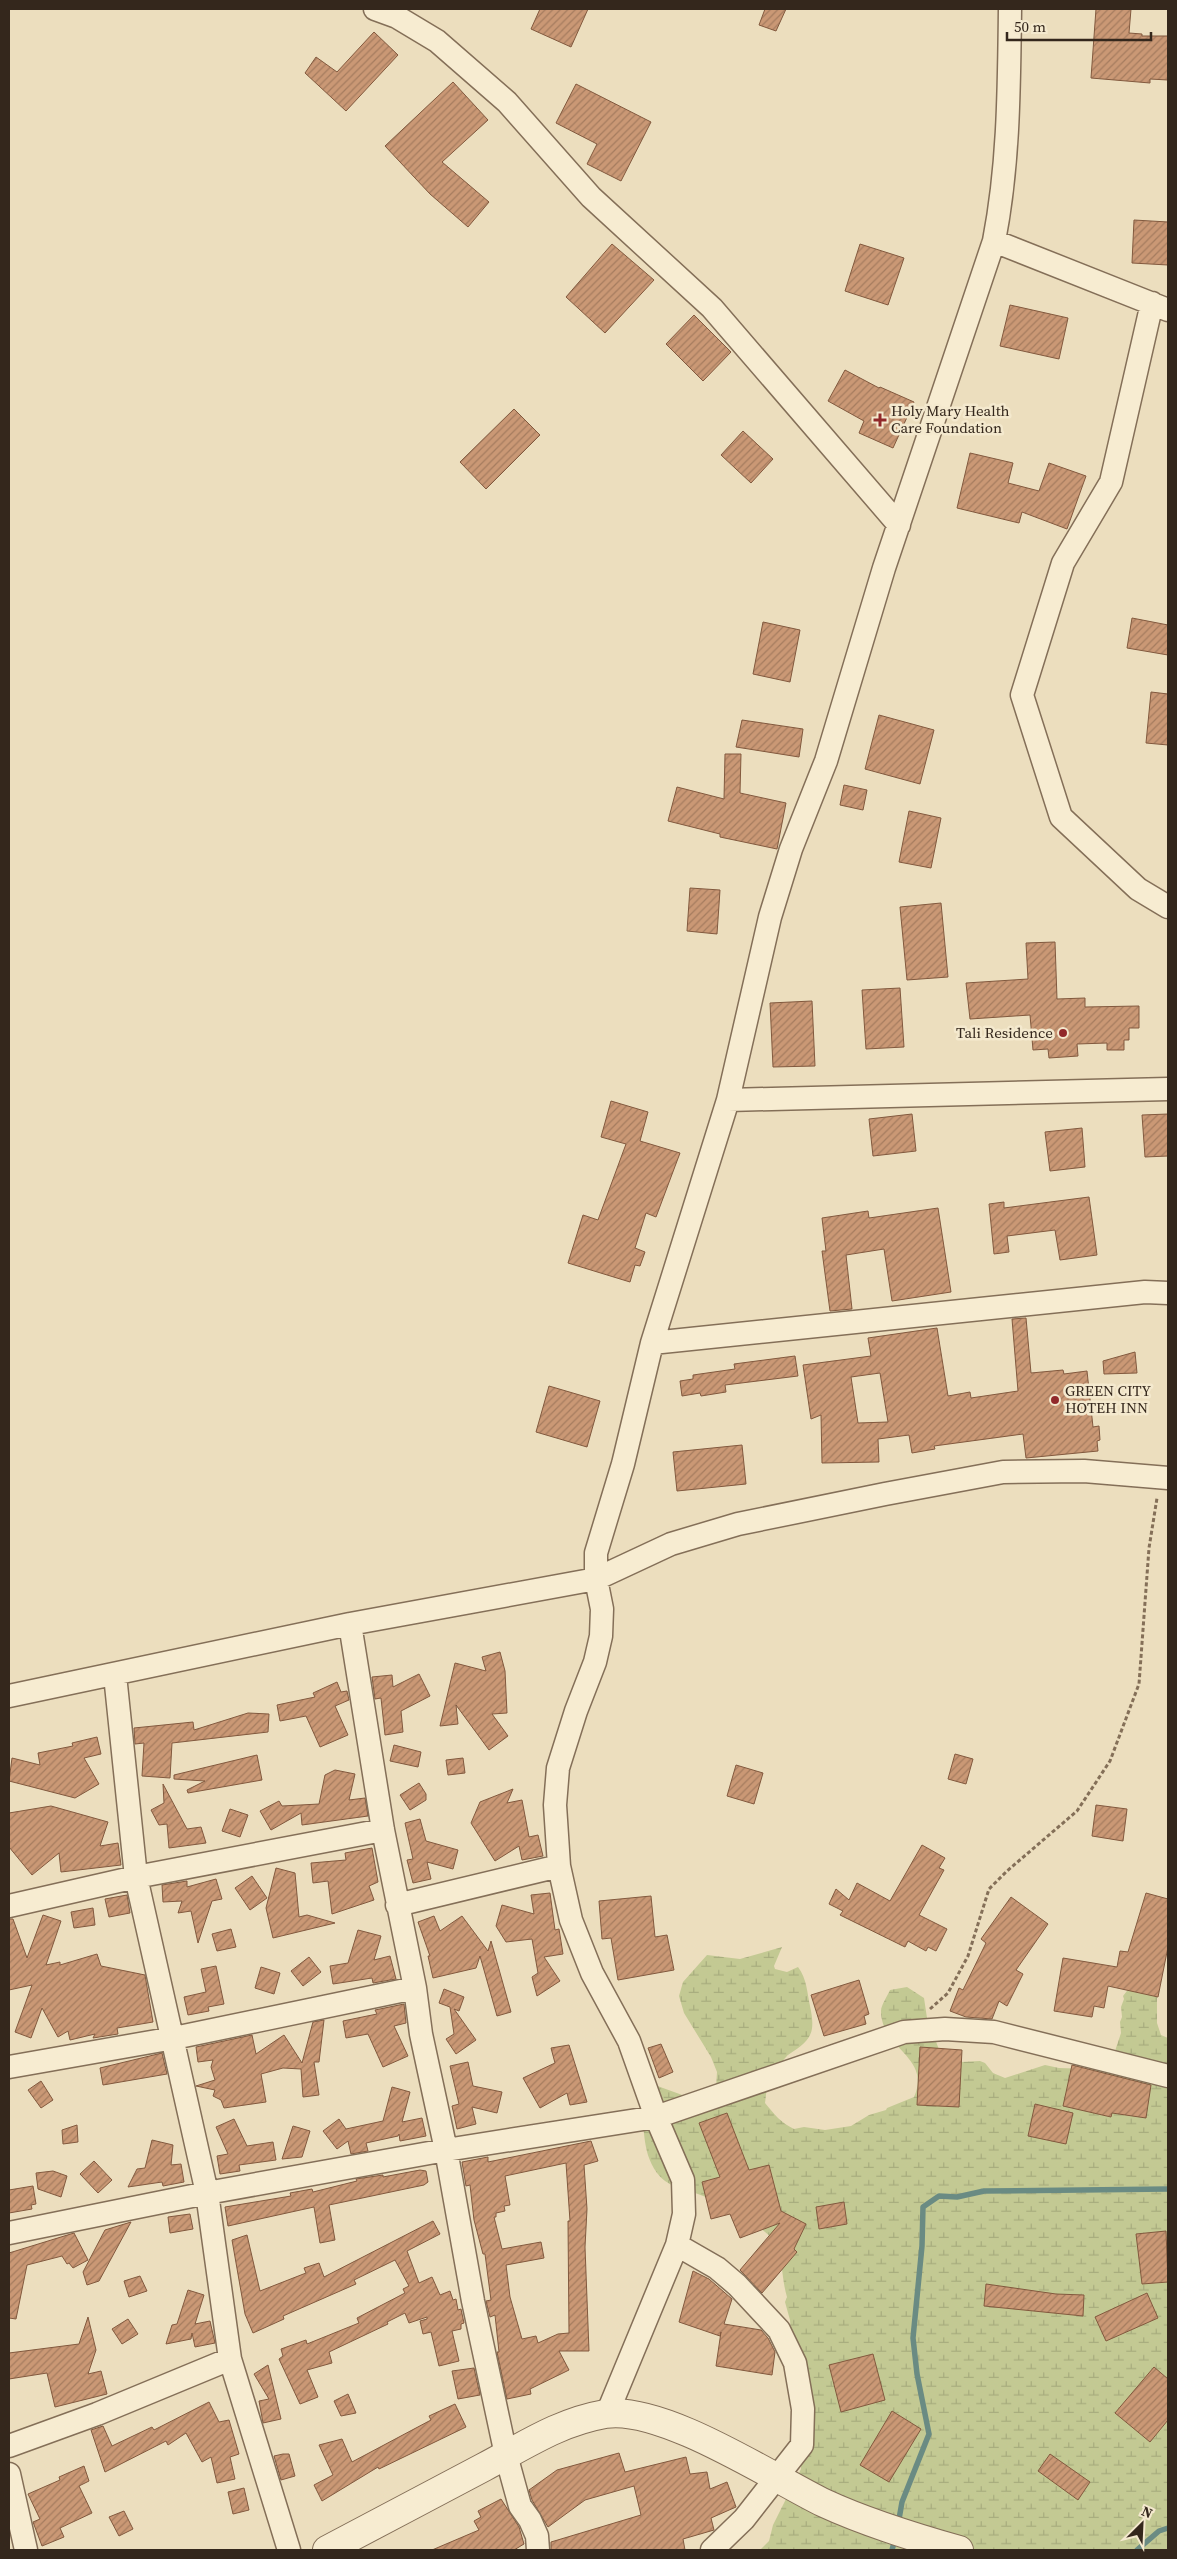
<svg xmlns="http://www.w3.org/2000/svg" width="1177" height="2559" font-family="'Source Serif 4',serif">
  <defs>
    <pattern id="wetland-marsh" width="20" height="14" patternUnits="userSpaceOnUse" patternTransform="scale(1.25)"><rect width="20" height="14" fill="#c3c993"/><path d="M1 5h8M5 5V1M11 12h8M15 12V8" fill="none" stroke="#a8ad7e"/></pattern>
    <pattern id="building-hatch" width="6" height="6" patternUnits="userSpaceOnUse" patternTransform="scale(1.25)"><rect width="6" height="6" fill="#ca9875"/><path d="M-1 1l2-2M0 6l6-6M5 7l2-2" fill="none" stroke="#a57c5f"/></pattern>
  </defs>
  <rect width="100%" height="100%" fill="#ecdebe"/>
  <path fill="url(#wetland-marsh)" d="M782,1947L774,1966L775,1969L787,1972L798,1967C807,1979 807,1992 810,2006C816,2034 811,2040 788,2055C785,2057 769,2080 768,2084C766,2090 766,2097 765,2103C774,2114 781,2123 794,2129L804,2127L825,2130L851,2126L869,2115L886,2110L887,2108L914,2097C932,2057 881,2049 881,2011C881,2005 888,1995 890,1990L907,1987L924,1998L927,2018L931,2023L930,2026L940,2052L961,2062L980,2061L985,2063L993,2073L1005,2078L1045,2065L1059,2068L1090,2069L1113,2057L1121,2033L1120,2022L1122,2017L1121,2007L1124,1999L1123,1996L1134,1982L1157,1995V2023L1161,2035L1168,2038V2550H760L769,2541L773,2525L801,2469L790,2320L785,2302L787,2297C782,2281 783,2263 777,2246C771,2229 714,2199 695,2193C680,2188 667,2186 657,2173C640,2149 647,2126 638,2102L652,2084L685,2096L716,2088L717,2072L711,2057L684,2013L679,1996L683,1982L707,1955L740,1959Z"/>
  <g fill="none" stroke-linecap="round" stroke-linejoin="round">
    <path stroke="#6a8b83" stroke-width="5.5" d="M898,2525L902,2502L929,2434L917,2374L913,2338L922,2246L923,2207L939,2196L957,2197L984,2191L1168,2189
      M892,2550L895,2539
      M1137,2550L1159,2531L1168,2528"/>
  </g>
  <path fill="url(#building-hatch)" stroke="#82593e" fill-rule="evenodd" d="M540,9H588L571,47L531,29Z
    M765,9H786L776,31L759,25Z
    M1096,9H1131L1129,33L1142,34V36H1168V80L1150,79V83L1091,78Z
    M374,32L398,55L346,111L305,73L316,57L337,72Z
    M453,82L488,120L442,162L489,202L468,227L430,194L385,146Z
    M576,84L651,122L621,181L587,164L597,144L556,123Z
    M1134,220L1168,222V265L1132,263Z
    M612,244L654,280L605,333L566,297Z
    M860,244L904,258L888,305L845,291Z
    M1010,305L1068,318L1059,359L1000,346Z
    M694,315L731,352L703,381L666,344Z
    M845,370L879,388L880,387L914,402L893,448L859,433L864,421L828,401Z
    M514,409L540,435L486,489L460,462Z
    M743,431L773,459L751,483L721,455Z
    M970,453L1013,463L1008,483L1039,491L1049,463L1086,476L1067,529L1022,512L1019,523L957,508Z
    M1132,618L1168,625V655L1127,648Z
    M763,622L800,630L790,682L753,674Z
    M1151,692L1168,694V745L1146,743Z
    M879,715L934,730L920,784L865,769Z
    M742,720L803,729L799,757L736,747Z
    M725,754H741L740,793L786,803L777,849L720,837V834L668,821L677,787L724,799Z
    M844,785L867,790L863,810L840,805Z
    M909,811L941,818L931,868L899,862Z
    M690,888L720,890L717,934L687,931Z
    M941,903L948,977L907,980L900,907Z
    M1055,942L1057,999L1085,998V1007L1139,1006V1028H1129V1040H1124V1050H1107V1043L1077,1044L1078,1056L1049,1058L1048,1049L1033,1050L1030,1015L970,1019L966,983L1028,979L1026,943Z
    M900,988L904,1047L866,1049L862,990Z
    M812,1001L815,1066L773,1067L770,1003Z
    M611,1101L648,1112L640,1141L680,1153L656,1217L646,1213L635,1248L645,1252L640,1266L635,1265L630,1282L568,1263L583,1215L598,1220L626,1144L601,1137Z
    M912,1114L916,1151L873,1156L869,1119Z
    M1168,1114V1156L1145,1157L1142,1115Z
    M1082,1128L1085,1167L1050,1171L1045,1132Z
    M1089,1197L1097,1255L1060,1260L1055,1230L1007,1236L1009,1252L994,1254L989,1204L1004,1202V1208Z
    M938,1208L951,1292L892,1301L884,1249L846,1255L852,1309L830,1311L822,1251H826L822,1218L868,1211L869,1218Z
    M1026,1318L1031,1373L1063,1370L1064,1374L1087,1371L1093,1427L1099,1426L1100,1440L1097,1441L1098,1451L1026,1458L1023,1434L934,1446L935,1449L912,1453L909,1435L878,1439L879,1462L822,1463L821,1415L811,1419L803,1365L871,1356L868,1338L937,1328L948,1396L970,1392L971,1398L1018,1391L1012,1319ZM880,1373L888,1422L858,1423L851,1377Z
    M1135,1352L1137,1373L1104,1374L1103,1361Z
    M795,1356L798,1376L725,1385L726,1392L701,1396L700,1393L682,1396L680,1381L693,1379V1375L735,1369L734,1364Z
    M549,1386L600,1401L587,1447L536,1432Z
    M742,1445L746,1484L677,1491L673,1452Z
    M500,1652L505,1671L507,1713L492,1714L508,1736L489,1750L456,1705L458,1724L440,1726L455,1663L486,1671L482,1657Z
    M419,1674L430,1696L401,1711L403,1732L385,1735L381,1698L375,1699L372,1677L392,1675L393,1687Z
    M337,1682L341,1692L347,1691L349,1700L335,1706L348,1735L320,1747L306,1716L280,1721L277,1705L315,1697L313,1693Z
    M248,1713L269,1714L268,1732L172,1743L170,1778L142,1776L144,1743L135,1744L134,1728L193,1722L194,1730Z
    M97,1737L101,1754L84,1758L99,1784L75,1798L9,1781L12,1758L40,1765L38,1753L73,1746L72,1743Z
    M394,1745L421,1752L418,1767L390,1761Z
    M955,1754L973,1759L966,1784L948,1779Z
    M257,1755L262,1780L188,1793L187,1790L205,1781L174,1779V1775Z
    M463,1758L465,1773L448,1775L446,1760Z
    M736,1765L763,1773L754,1804L727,1796Z
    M335,1770L355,1774L349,1800L365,1798L368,1816L302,1825L301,1813L271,1830L260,1811L279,1801L282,1806L319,1804L325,1775Z
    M419,1783L426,1794V1800L410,1810L400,1795Z
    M163,1784L187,1829L201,1827L206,1843L169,1848L167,1824L159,1825L151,1810L164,1803Z
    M513,1789L507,1803L522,1800L529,1837L538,1835L543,1856L522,1860L519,1846L495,1861L471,1823L480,1802Z
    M1096,1805L1127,1809L1123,1841L1092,1836Z
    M51,1806L108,1822L100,1846L118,1843L121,1865L61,1872L59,1853L32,1875L9,1847V1813Z
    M230,1809L248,1815L240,1837L222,1831Z
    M420,1819L426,1841L458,1850L453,1869L427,1862L431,1879L413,1883L407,1860L413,1859L405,1823Z
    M922,1845L945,1858L939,1868L944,1870L919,1915L947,1929L936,1951L928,1947L926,1951L908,1941L905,1947L840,1915L843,1911L829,1904L836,1889L849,1900L857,1883L890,1901Z
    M372,1848L378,1882L369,1886L374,1900L332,1914L328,1881L313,1883L311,1863L346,1860L345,1853Z
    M276,1868L295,1873L299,1917L307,1915L335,1923L273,1938L266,1908Z
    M252,1876L267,1898L250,1910L235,1888Z
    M216,1879L222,1899L212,1901L198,1943L191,1911L178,1913L182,1901L163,1902L162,1885L187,1881V1887Z
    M550,1893L555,1930L559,1929L563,1954L544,1957L560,1981L537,1996L532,1977L538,1973L532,1939L506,1942L496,1926L502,1905L534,1914L531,1895Z
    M1146,1893L1168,1899V1947L1158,1997L1108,1986L1104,2008L1094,2006L1092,2017L1054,2011L1063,1958L1117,1967L1120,1951L1128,1952Z
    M127,1895L130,1913L109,1917L105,1899Z
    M651,1896L655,1937L667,1935L674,1970L618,1980L611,1938L602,1939L599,1901Z
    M1011,1897L1048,1924L1016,1970L1023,1974L1007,2006L999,2001L992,2019L966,2017L950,2011L959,1988L963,1990L986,1943L981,1939Z
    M93,1908L95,1925L74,1928L71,1912Z
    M43,1915L61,1921L46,1965L60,1962V1965L97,1954L101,1966L145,1975L153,2022L117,2028L118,2034L93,2038L95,2034L70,2040L68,2031L58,2037L42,2008L31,2038L15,2032L32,1985L9,1990V1919H13L27,1958Z
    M434,1916L440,1931L462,1916L488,1951L491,1941L511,2012L497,2016L480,1956L476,1968L433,1978L428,1956H430L418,1922Z
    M231,1929L236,1947L217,1951L212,1934Z
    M358,1930L381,1936L374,1960L390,1956L396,1979L373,1983L372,1978L333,1984L330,1966L348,1963Z
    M309,1957L321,1972L303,1986L291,1971Z
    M216,1966L224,2004L208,2007L209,2011L188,2015L184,1997L206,1992L201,1969Z
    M261,1967L280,1973L274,1994L255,1988Z
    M859,1980L869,2014L864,2016L866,2024L824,2036L811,1995Z
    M444,1989L464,1997L459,2011L454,2009L476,2040L456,2054L446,2039L454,2034L450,2007L439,2003Z
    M404,2004L406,2023L394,2026L408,2056L383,2067L368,2034L346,2038L343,2021L377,2014L375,2010Z
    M324,2020L319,2062H314L319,2095L303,2097L301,2069L283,2068L261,2074L266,2102L224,2108L221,2100L213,2096L215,2090L196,2086L215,2080L211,2067L213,2060L198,2062L196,2047L252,2035L256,2054L284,2035L302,2063L313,2022Z
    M661,2044L673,2072L659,2078L648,2048Z
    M569,2045L587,2102L570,2105L567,2093L540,2108L523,2078L555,2063L551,2048Z
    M920,2047L962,2050L959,2107L917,2105Z
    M162,2053L167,2074L103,2085L100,2068Z
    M468,2062L473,2086L502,2092L497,2113L472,2107L476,2124L457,2129L452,2106L459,2104L450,2066Z
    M1072,2065L1151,2085L1146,2118L1112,2113L1111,2117L1063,2106Z
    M41,2081L53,2100L41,2108L28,2090Z
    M392,2087L410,2092L402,2122L422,2118L426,2136L400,2141L399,2134L398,2136L366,2143L368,2151L351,2154L348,2141L337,2149L323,2131L339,2119L346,2129L383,2121Z
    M1035,2104L1073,2113L1066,2144L1028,2136Z
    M727,2113L749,2170L769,2165L781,2211L806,2224L794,2249L797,2252L762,2293L740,2270L780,2223L740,2238L730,2214L711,2219L702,2182L720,2177L699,2123Z
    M234,2119L247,2146L273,2142L276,2160L239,2165L240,2171L220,2174L217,2156L228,2154L216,2127Z
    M77,2125L78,2142L63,2144L62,2130Z
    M293,2126L310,2131L302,2157L282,2159Z
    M152,2140L173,2145L171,2165L181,2164L184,2182L163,2186L162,2182L128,2187L137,2169L145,2168Z
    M591,2141L598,2161L584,2165L587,2209L585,2247L589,2351H559L569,2370L530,2389L531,2394L507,2399L497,2352H499L495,2315L490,2317L486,2301L491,2300L485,2254H483L474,2220L470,2185L466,2186L462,2162L488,2157V2162ZM566,2163L570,2221H568L569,2333L558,2334L538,2343L536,2336L522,2339L510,2297L506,2265L544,2258L541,2242L502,2249L494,2217H496V2213L505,2211L504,2206L510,2205L505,2176Z
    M94,2161L112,2180L98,2193L80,2174Z
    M420,2170L426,2171L428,2182L424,2185L329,2205L335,2240L320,2243L314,2207L228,2226L225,2207L291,2196L290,2193L312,2189L313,2192L357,2181L356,2179L383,2175V2177Z
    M53,2171L67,2176L61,2197L38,2189L36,2173Z
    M33,2186L36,2204L31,2205L32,2209L9,2213V2190Z
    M844,2202L847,2224L819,2229L816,2207Z
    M190,2214L193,2229L170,2233L168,2217Z
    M433,2221L440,2234L407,2251L419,2283L432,2277L440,2295L450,2291L453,2300L456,2299L458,2310L461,2309L464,2323L461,2324V2329L452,2331L459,2361L439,2366L431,2332L423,2334L420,2321L427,2319V2317L409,2323L405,2313L387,2322L388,2324L329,2352L332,2363L307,2370L318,2397L300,2404L279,2359L283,2356L281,2349L306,2340L307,2344L359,2323L357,2318L405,2293L403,2289L409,2286L395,2260L354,2280L356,2284L283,2316L284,2319L253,2333L245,2314L232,2240L247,2235L260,2291L306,2273L304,2268L319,2263L324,2277Z
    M131,2222L99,2281L87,2285L83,2272L105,2230Z
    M1166,2231L1168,2282L1142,2284L1136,2234Z
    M74,2233L88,2260L73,2268L69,2263L67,2264L62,2256L27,2265L16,2319L9,2318V2253Z
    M693,2271L709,2279L732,2299L724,2324L761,2330L768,2338L775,2352L772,2375L716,2366L721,2332L720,2336L679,2322Z
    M140,2276L147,2291L129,2297L124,2281Z
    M986,2284L1056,2294L1084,2295L1083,2316L984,2306Z
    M188,2290L204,2295L195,2324L210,2321L215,2343L195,2347L192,2333L191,2339L166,2344L172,2325L177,2324Z
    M1147,2293L1158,2318L1106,2341L1095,2317Z
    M88,2317L96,2350L88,2374L101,2371L107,2394L55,2407L47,2373L9,2379V2353L79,2344Z
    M128,2319L138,2334L122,2344L112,2329Z
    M873,2354L885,2400L841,2412L829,2365Z
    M268,2365L281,2419L263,2423L259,2401L269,2399L254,2374Z
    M1154,2367L1168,2379V2420L1150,2442L1115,2413Z
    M474,2368L480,2395L458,2399L452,2371Z
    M348,2394L356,2413L341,2416L334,2401Z
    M209,2402L219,2422L229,2420L239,2454L230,2457L235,2479L217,2483L211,2457L202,2462L186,2433L168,2445L166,2441L105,2472L91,2430L103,2426L112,2446L152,2427L154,2430Z
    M455,2404L466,2427L379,2469L378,2467L322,2501L314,2485L333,2475L319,2445L342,2439L352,2462L431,2420L429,2416Z
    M892,2411L921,2429L889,2482L860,2465Z
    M619,2453L625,2472L686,2457L690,2474L707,2472L710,2489L727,2482L736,2507L711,2518L714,2530L683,2539L685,2550H551V2542L641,2515L634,2486L585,2500L548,2527L532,2500L529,2490L557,2470Z
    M283,2454H289L295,2476L281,2480L274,2456Z
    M1050,2454L1090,2482L1078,2500L1038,2471Z
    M84,2466L89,2481L79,2486L92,2513L60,2528L64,2537L42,2546L33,2522L40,2519L28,2494L60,2480L59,2477Z
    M244,2488L249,2510L233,2514L228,2492Z
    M501,2499L519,2527L524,2544L514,2550H432L479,2530L474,2521L481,2517L478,2511Z
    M124,2511L133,2529L119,2536L109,2517Z"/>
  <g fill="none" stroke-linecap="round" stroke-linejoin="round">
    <g stroke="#846f58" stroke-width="25">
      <path id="minor" d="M375,9L397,17L437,41L507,102L591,197L712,308L899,525
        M994,241L1168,310
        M1152,303L1111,482L1063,563L1022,695L1061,817L1138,889L1168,907
        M728,1100L1168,1089
        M652,1343L1145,1292L1168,1293
        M350,1624L383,1830L415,1988L421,2034L446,2150L473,2301L506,2455L520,2506L530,2520L537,2536L538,2550
        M9,1696L350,1624L596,1579L671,1544L738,1524L885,1494L1003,1472L1084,1471L1168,1478
        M397,1905L559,1866
        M9,1906L136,1877L383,1830
        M9,2067L174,2038L415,1988
        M9,2233L207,2193L446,2150L656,2117L629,2041L592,1973L571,1920L559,1866L555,1805L558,1768L576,1711L595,1662L601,1636L602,1609L596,1579V1553L623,1464L652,1343L728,1100L770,917L791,849L826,761L884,568L994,241C1009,164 1009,86 1010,9
        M677,2245L717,2268L737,2285L779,2330L795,2363L803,2409L802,2445L744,2519L712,2550
        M230,2359L289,2550
        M607,2414L677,2245L684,2214L683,2180L656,2117L904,2032L945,2029L994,2032L1168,2076
        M9,2446L97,2414L230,2359L207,2193L136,1877L115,1675
        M9,2474L26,2550"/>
    </g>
    <g stroke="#846f58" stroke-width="30">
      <path id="tertiary" d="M327,2550C379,2522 432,2495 484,2467C524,2446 559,2422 605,2414C662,2405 771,2477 824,2503C867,2523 913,2537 959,2550"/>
    </g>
    <path stroke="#846f58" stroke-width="3" stroke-dasharray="4 2.5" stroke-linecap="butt" d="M930,2009L948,1993L968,1956L989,1889L1007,1871L1077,1811L1110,1761L1139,1684L1149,1548L1157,1498"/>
    <use href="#minor" stroke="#f7ecd1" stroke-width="22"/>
    <use href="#tertiary" stroke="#f7ecd1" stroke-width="28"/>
  </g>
  <g fill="#91292a" stroke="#f4e9ce" stroke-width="2">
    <path d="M877.5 412.5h5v5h5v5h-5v5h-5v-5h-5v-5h5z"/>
    <circle cx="1063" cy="1033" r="5"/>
    <circle cx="1055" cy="1400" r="5"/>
  </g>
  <g text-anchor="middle" stroke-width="5" stroke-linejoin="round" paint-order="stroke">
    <g font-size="15" fill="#34271c" stroke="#f4e9ce" text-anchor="start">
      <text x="891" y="416">Holy Mary Health<tspan x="891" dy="17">Care Foundation</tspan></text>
      <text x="1053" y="1038" text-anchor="end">Tali Residence</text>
      <text x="1065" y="1396">GREEN CITY<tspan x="1065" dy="17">HOTEH INN</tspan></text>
    </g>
  </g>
  <rect width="1177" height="2559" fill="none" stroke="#34271c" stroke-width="20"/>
  <g transform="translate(1142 2524) rotate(24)" stroke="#f4e9ce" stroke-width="4" paint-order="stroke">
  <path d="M0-4L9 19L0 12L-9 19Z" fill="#34271c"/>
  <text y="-8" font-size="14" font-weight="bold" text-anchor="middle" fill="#34271c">N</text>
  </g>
  <path d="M1007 32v8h144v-8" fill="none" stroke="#34271c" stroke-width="2.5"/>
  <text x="1014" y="32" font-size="15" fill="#34271c" stroke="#f4e9ce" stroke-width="4" paint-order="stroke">50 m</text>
</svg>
